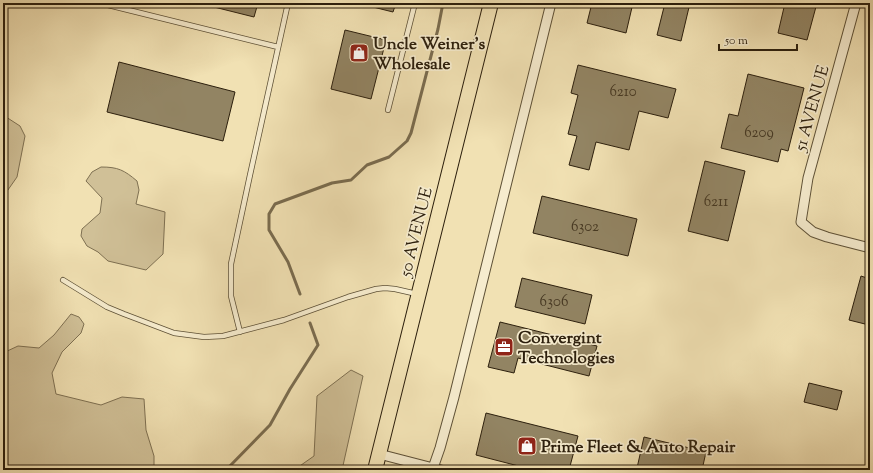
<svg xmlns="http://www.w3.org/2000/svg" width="873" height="473" font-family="'Sorts Mill Goudy',serif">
  <rect width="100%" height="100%" fill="#f1e1b3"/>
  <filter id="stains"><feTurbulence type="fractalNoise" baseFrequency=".005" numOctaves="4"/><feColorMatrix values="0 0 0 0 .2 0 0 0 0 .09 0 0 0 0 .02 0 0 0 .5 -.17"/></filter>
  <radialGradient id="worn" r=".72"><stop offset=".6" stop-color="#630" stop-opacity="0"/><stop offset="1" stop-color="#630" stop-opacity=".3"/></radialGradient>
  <path fill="#d0c097" stroke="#7e7052" d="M3,115L20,126L25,136L17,177L3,197Z
    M101,167C118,167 124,170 137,181L139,190L136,204L165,212L163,254L146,270L108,261L98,252L87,246L81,236L82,229L100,213L102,198L86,181L92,172Z
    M71,314L79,317L84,324L81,333L62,352L52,373L56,394L101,405L122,397L144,399L146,430L154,456V470H3V353L18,346L39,348L54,335Z
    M351,370L363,376L342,470H294L314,456L317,396Z"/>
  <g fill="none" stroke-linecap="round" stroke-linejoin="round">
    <path stroke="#7a6c4f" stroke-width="3" d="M300,294L288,262L269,230V214L275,204L332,183L351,180L367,165L389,157L407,141L411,133L438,29L443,3
      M226,470L270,425L290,389L318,345L310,323"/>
  </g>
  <path fill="#928463" stroke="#2c1f0d" d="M210,3H258L254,17L210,6Z
    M369,3H396L393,12L369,6Z
    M592,3H633L626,33L587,23Z
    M665,3H690L681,41L657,35Z
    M785,3H817L807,40L778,33Z
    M345,30L386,40L371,99L331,89Z
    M119,62L235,92L223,141L107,112Z
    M578,65L676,89L668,118L639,111L629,150L596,142L589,170L569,165L577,136L568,134L578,95L571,93Z
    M748,74L804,88L788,151L781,149L778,162L721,148L729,114L738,116Z
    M705,161L745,171L728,241L688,231Z
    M542,196L637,219L628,256L533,233Z
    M861,276L870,279V320L869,325L849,320Z
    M522,278L592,295L585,324L515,307Z
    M500,322L597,346L589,376L518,358L514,373L488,367Z
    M809,383L842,391L837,410L804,402Z
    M486,413L578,436L569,470H534L476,455Z
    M644,437L706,452L702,470H685L677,468V470H645L637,468Z"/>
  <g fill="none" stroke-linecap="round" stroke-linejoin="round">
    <g stroke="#5d5036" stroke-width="6">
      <path id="lane" d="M104,4L278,47
        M388,110L415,3
        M63,280L107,307L124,314L174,333L204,337L223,336L284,320L348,297L376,289L385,288L395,289L417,294
        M240,332L231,296V264L250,175L288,3"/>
    </g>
    <g stroke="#5d5036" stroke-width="11">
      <path id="street" d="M856,3L808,178L801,222L813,232L827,237L870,248
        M379,454L441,470
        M433,468L440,448L454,397L551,3"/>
    </g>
    <g stroke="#2c1f0d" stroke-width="16">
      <path id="primary" d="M375,470L491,3"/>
    </g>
    <use href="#lane" stroke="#f6ecce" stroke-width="4.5"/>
    <use href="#street" stroke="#f6ecce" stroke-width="9"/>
    <use href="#primary" stroke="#f1e1b3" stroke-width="14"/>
  </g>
  <defs>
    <g id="shop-square" transform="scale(1)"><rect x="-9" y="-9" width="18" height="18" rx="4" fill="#8f2418" stroke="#f6ecce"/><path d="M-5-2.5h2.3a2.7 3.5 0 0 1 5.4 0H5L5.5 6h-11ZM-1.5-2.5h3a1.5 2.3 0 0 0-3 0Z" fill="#fff"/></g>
    <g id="office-square" transform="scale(1)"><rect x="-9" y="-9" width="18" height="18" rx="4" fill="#8f2418" stroke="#f6ecce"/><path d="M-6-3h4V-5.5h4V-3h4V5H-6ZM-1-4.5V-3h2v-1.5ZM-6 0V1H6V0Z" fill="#fff"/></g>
  </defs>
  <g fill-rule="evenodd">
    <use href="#shop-square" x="359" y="53"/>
    <use href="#office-square" x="504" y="347"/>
    <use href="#shop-square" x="527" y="446"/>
  </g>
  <g text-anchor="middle" stroke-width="3.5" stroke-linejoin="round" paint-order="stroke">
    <g font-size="15" fill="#463822">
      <text x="623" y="96">6210</text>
      <text x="759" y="137">6209</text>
      <text x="716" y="206">6211</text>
      <text x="585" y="231">6302</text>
      <text x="554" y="306">6306</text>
    </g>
    <g font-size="17" font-weight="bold" fill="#2c1f0d" stroke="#f6ecce" text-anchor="start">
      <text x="373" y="49">Uncle Weiner's<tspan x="373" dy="20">Wholesale</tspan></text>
      <text x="518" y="343">Convergint<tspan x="518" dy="20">Technologies</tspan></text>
      <text x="541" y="452">Prime Fleet &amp; Auto Repair</text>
    </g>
    <g font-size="17" fill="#2c1f0d" stroke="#f6ecce">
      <text transform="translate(811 108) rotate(-74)" y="6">51 AVENUE</text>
      <text transform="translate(415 232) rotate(-76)" y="6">50 AVENUE</text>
    </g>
  </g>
  <rect width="873" height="473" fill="none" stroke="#f1e1b3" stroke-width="16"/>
  <rect x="4" y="4" width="865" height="465" fill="none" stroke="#2c1f0d" stroke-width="2"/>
  <rect x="8" y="8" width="857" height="457" fill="none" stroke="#2c1f0d"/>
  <path d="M719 44v6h78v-6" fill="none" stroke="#2c1f0d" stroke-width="2"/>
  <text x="725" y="44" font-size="12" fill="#2c1f0d" stroke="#f6ecce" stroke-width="3" paint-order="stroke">50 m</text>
  <rect width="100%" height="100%" filter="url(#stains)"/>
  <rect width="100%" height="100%" fill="url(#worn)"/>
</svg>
